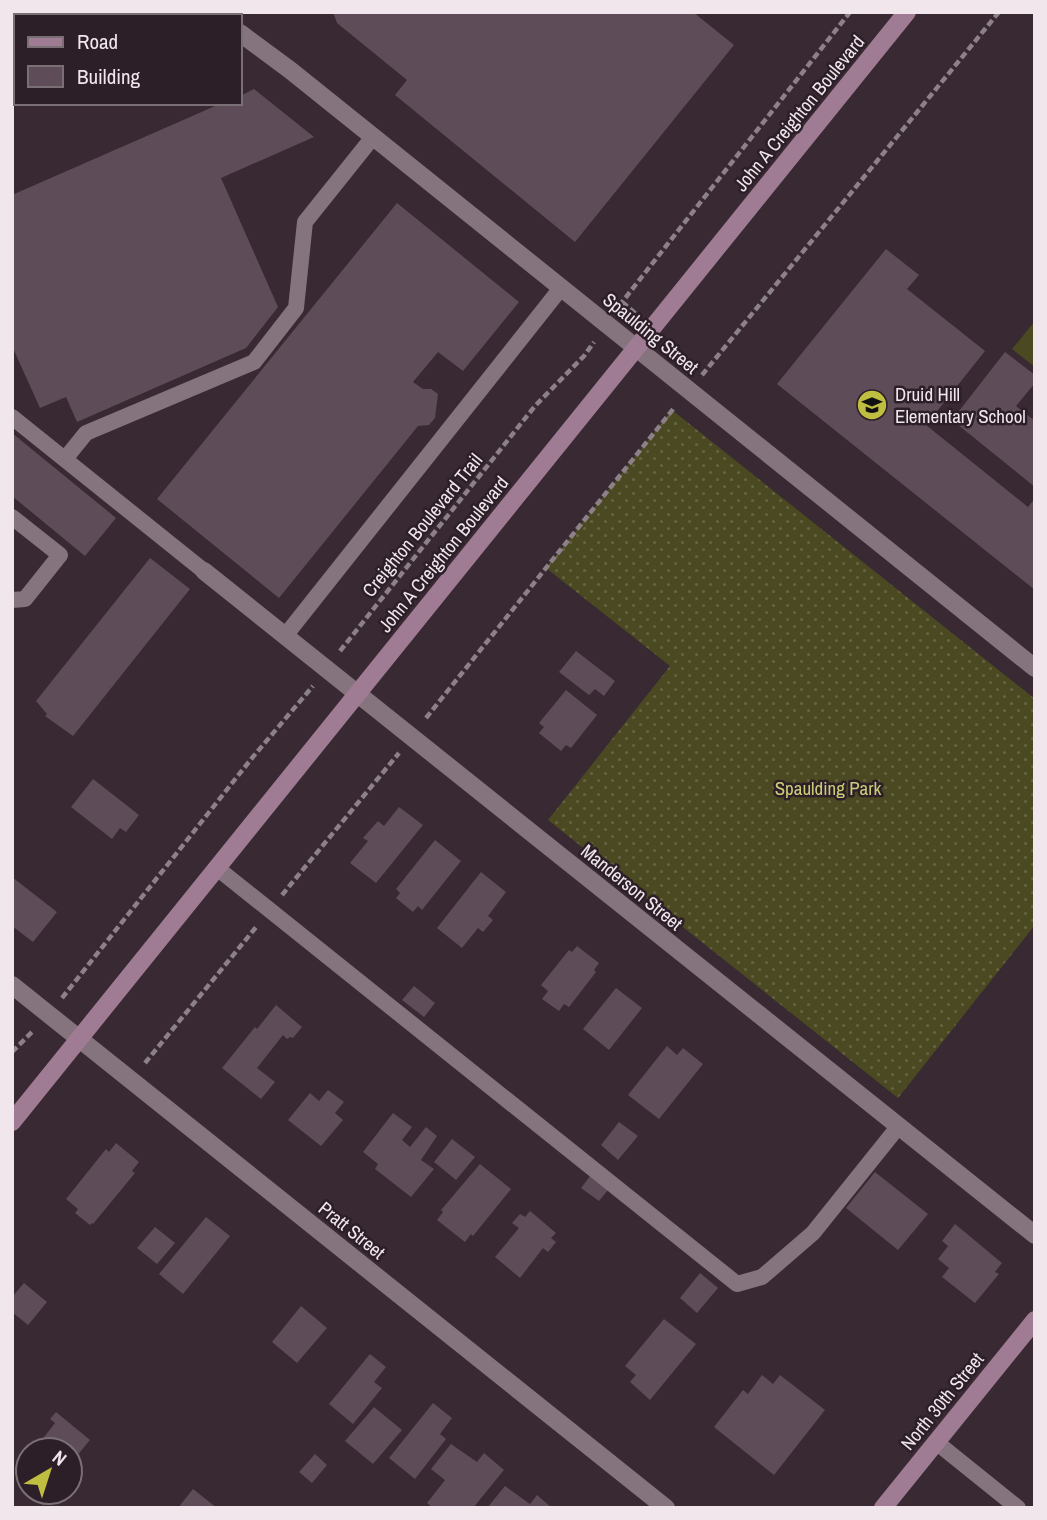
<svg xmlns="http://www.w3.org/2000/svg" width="1047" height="1520" font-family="'Archivo Narrow',sans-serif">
  <defs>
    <pattern id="grass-dots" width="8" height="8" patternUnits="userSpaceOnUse" patternTransform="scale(1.75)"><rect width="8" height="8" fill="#4a4921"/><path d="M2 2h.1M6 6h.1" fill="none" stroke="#646341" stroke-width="1.8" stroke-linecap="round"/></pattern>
  </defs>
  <rect width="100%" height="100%" fill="#382932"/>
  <path fill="url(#grass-dots)" d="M672,410L1035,699V925L898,1098L548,820L670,666L546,568Z"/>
  <path fill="#4a4921" d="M1035,321V367L1012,349Z"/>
  <path fill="#5e4d58" d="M333,12H693L734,45L575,242L395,95L407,80L337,23Z
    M254,89L314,137L221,178L278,307L246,348L77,422L66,397L40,408L12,346V195L222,103H240V96Z
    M397,203L519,302L463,371L438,352L413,382L423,389H431L438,394L435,418L429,425L418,426L279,598L157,499Z
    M886,249L919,275L907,289L985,351L926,425L1028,507L1035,498V590L777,384Z
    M1005,352L1035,375V383L1016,406L1035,421V487L952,420Z
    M12,433L116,518L85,556L12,496Z
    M150,558L190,589L73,736L45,716L47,714L36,701Z
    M576,651L615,681L604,696L595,689L589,695L559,672Z
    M566,690L597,715L571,748L566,745L561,751L539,733L544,727L539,723Z
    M93,779L139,815L126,832L120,828L112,839L71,807Z
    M399,807L423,825L376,883L350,863L368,841L363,838L378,821L384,826Z
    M435,840L461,861L422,910L418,906L413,912L396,898L400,893L396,889Z
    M481,872L506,892L488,916L493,920L483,932L478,928L462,948L437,928Z
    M12,877L57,912L33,942L12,926Z
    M577,946L599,963L594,970L596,972L569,1007L564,1004L559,1011L542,999L548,991L541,985L569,950L572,952Z
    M414,986L435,1003L424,1017L402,1000Z
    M616,988L642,1008L609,1050L583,1029Z
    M276,1005L302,1027L293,1038L290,1037L287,1039L283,1035L257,1068L275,1082L261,1099L222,1068L255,1027L257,1029Z
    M667,1046L677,1055L683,1048L703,1064L659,1119L628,1095Z
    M328,1090L344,1102L335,1113L343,1120L321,1146L288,1120L310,1093L319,1101Z
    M393,1113L412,1127L402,1140L410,1147L426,1127L437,1136L421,1160L434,1169L411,1197L375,1169L378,1164L363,1152Z
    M619,1122L638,1136L618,1160L601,1145Z
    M452,1139L475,1157L456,1180L434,1162Z
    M116,1143L139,1162L132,1171L135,1173L93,1224L92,1223L90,1225L75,1213L78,1209L66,1199L106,1149L109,1152Z
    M480,1164L511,1189L473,1236L471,1234L465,1242L437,1220L443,1212L441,1210Z
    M875,1172L928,1214L898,1250L846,1208Z
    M590,1176L608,1190L599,1201L581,1188Z
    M530,1211L556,1233L551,1238L556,1242L548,1252L543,1248L520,1278L495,1257L519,1228L512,1223L520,1214L525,1217Z
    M206,1217L230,1236L183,1294L159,1274Z
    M955,1224L1002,1263L995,1272L999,1274L975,1303L942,1277L949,1268L938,1259L948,1246L942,1241Z
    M155,1227L175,1243L157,1264L137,1248Z
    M700,1273L718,1288L697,1313L680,1298Z
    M24,1283L47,1302L28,1325L12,1312V1297Z
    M301,1306L327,1328L297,1363L272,1342Z
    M664,1319L696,1344L650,1400L630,1382L636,1375L625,1366Z
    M370,1354L386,1367L374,1382L382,1388L353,1424L329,1404Z
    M762,1375L773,1384L780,1375L825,1410L774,1475L714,1427L743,1390L748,1394Z
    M433,1403L452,1418L440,1434L446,1439L415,1479L389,1458Z
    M374,1407L402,1430L373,1464L345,1441Z
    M56,1412L90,1440L70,1464V1450H34L55,1423L50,1419Z
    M451,1444L477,1462L484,1453L504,1470L473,1508H433L427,1503L445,1480L431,1469Z
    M315,1454L327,1465L312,1483L299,1472Z
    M28,1457V1473L20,1466Z
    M505,1486L530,1504L537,1495L552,1508H487Z
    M193,1489L217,1508H178Z"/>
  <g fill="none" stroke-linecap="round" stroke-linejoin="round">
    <path stroke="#8d8188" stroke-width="4.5" stroke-dasharray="7 3.5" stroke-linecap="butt" d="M622,302L636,314
      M619,306L850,12
      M702,375L999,12
      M340,651L535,406L584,356L594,342
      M426,718L674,408
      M282,895L399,753
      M62,998L252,758L313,686
      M12,1052L33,1031
      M145,1063L257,926"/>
    <path stroke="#85737e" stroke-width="16" d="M12,417L204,571
      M65,459L86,433L254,362L296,308L305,222L373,137
      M12,517L60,555L25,599L12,600
      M285,636L561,288
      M217,868L737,1284L762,1277L813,1233L898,1127
      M936,1442L1018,1508"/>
    <path stroke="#85737e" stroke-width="18" d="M214,12L218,16
      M240,33L290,70L1035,668
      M204,571L1035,1235
      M12,985L666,1508"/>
    <path stroke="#9f7c93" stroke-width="18" d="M12,1122L907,12
      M883,1508L1035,1320"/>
  </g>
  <defs>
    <g id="school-disc" transform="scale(1.575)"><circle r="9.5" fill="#c0be41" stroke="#2d1f28"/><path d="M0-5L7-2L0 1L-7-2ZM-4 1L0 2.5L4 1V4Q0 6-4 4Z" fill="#111"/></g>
  </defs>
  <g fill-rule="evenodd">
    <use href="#school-disc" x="872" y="405"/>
  </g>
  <g text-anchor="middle" stroke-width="5" stroke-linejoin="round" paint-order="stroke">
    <g font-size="19" fill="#f0e6ec" stroke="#2d1f28">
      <text transform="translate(799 113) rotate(-51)" y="7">John A Creighton Boulevard</text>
      <text transform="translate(651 333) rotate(39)" y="7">Spaulding Street</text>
      <text transform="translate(422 525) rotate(-51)" y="7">Creighton Boulevard Trail</text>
      <text transform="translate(443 554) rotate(-51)" y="7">John A Creighton Boulevard</text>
      <text transform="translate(632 887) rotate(39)" y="7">Manderson Street</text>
      <text transform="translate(352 1230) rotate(39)" y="7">Pratt Street</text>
      <text transform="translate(942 1401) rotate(-51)" y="7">North 30th Street</text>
    </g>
    <g font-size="19" fill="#f0e6ec" stroke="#2d1f28" text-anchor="start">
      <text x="895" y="401">Druid Hill<tspan x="895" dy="22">Elementary School</tspan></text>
    </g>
    <g font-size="19" fill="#cccc78" stroke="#2d1f28">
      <text x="828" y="795">Spaulding Park</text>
    </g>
  </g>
  <rect width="1047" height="1520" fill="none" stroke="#f0e6ec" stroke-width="28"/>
  <rect x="14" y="14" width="228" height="91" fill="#2d1f28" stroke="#7b6f76" stroke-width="2"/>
  <rect x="28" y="37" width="35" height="10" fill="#9f7c93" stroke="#7b6f76" stroke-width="2"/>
  <text x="77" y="49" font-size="21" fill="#f0e6ec">Road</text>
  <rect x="28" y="66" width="35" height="21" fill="#5e4d58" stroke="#7b6f76" stroke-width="2"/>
  <text x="77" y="84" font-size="21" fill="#f0e6ec">Building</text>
  <g transform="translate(49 1471) rotate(39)"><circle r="33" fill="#2d1f28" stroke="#7b6f76" stroke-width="2"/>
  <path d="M0-5L12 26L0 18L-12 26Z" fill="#c0be41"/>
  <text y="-10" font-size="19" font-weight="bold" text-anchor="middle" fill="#f0e6ec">N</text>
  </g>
</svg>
